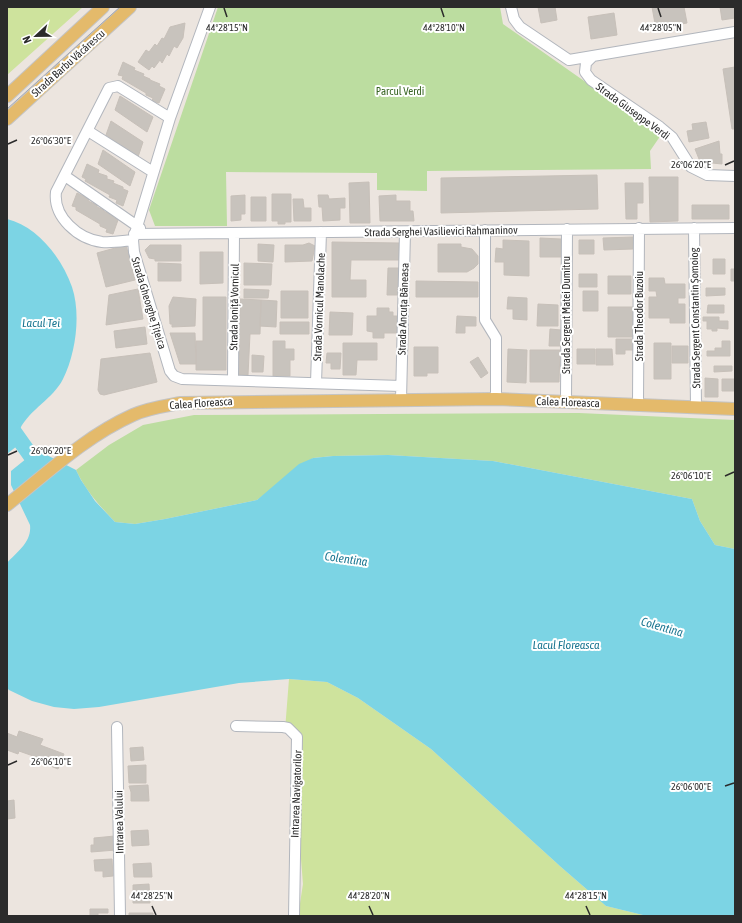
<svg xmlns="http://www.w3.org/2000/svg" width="742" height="923" font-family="'Asap Condensed',sans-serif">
  <rect width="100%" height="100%" fill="#ece5df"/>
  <path fill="#bcdda0" d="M218,7H500L503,24L661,135L650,151L651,169L427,171V191L377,190V173L226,172L227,226H155L149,210Z
    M579,413L735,420V549L715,545L700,521L692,499L493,461L388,455L333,456L313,458L257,500L165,519L135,524L115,522C100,506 85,490 76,470L109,445L143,425L194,415Z"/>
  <path fill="#cee39d" d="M7,7H83L7,75Z
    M289,679L327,682L358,698L431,749L561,867L606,906L647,916H298L303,884L291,734L285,730Z"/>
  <path fill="#7cd4e4" d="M7,219C37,226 62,258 72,287C81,314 76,353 63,379C53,399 30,409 20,429L27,438L7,454Z
    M37,450L76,470L81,480L95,501L115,522L135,524L165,519L257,500L299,464L313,458L333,456L388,455L493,461L692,499L700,521L715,545L735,549V916H647L606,906L561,867L431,749L358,698L327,682L289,679L239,683L99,707L74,709L54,707L32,701L9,690L7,688V563C17,552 32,542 30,525L11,485V471Z"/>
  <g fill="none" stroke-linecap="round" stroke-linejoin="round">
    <path stroke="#7cd4e4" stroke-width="16" d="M7,422L43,473"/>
  </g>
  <path fill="#c8c3bd" stroke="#c7c0b9" d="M538,7H555L557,20L541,23Z
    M652,7H684L687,23L656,29Z
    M720,7H735V18L722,20Z
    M614,13L617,35L591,39L588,17Z
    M185,23L183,38L177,48L174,46L169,56L167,54L162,63L160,60L154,68L152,66L149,70L138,62L146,50L149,52L155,44L157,46L162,38L164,39L170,27Z
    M123,62L135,68L134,70L144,74L143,76L150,79V80L160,84L159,86L165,89L159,103L152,101L153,98L146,95V93L122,79L123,76L118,75Z
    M735,67V129H732L723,69Z
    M120,96L153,117L147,132L115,110Z
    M111,121L143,142L138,157L106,135Z
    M706,122L709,138L689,142L687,131L693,130L692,124Z
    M719,141L720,154H722V164L702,162L699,159L695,149Z
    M103,150L135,172L130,186L98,164Z
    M87,164L99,170L98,173L107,176V179L114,181L113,183L123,187V189L128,191L123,206L116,203L117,200L109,197L110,195L85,181L86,179L82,177Z
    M597,175L598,209L441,213V178Z
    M649,177H678V221L650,222Z
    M369,182L370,223H350L349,183Z
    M625,183H643V203H637V219H626Z
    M77,193L89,199L88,201L97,205V207L104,210L103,211L113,215V217L118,220L113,234L106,232L107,229L100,226V224L76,210V207L72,206Z
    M272,194H291V222H285V224H278V221H272Z
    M245,195V214H241V220L231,221V196Z
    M318,195H328L329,199L345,198V208H340V220L323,221L322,207H319Z
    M396,195V201H410V211H413L414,221H380L379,196Z
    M251,197H266V221H251Z
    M293,199H303L304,208H311V221H294Z
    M692,205H729V219H692Z
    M633,237V249L604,250L603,238Z
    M540,238L561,239V257H540Z
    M503,240L529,241V276L504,275V262H495L496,248L503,249Z
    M579,240H594V254H579Z
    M332,242L399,243V260H351L350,280H366V297H332Z
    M309,243L315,246L312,261L285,262V245H303Z
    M258,244L274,245L273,262L258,261Z
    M438,244H461V247L472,249L478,256V264L474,268L467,272H438Z
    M126,245L135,280L106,287L97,253Z
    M150,245H181V261H155V259L149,258L145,250Z
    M200,252H223V283L200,284Z
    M713,259H725V274H713Z
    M158,263L181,264V281H158Z
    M244,263L272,264L271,285H244Z
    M388,268H401L400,295H387Z
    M731,269H735V281H731Z
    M579,274H597V287H579Z
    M608,276H631V294H608Z
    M649,278H664L665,284H685V298H678V304H685V323H670V318H649V297H657L656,291H649Z
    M416,281L478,282V297H416Z
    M706,288H725V295L706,296Z
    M138,289L143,319L106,325L109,295Z
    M244,289L269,290L268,298H244Z
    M281,291H308V318H281Z
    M583,291H598V311H583Z
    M173,297L196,299L195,326L172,327V324H170L169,306Z
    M203,297H226V370H196V341H203Z
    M508,297L527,298V320L513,319V309H507Z
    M240,299L261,300L260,334H250L248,375H238Z
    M261,300L277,301L276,327L260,326Z
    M538,304L558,305V326H537Z
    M708,305H724V313H707Z
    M608,307H633V337H608Z
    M377,308H389V312H393V316H397V333H384V338H373V332L367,331V316H377Z
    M330,312L353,313L352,335H329Z
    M457,316L476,317V326H465V333H456Z
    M703,317H719V321H728V329L717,328V331H712V329H707V321H703Z
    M280,322H309V334H280Z
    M145,327L147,344L116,348L114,331Z
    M550,329L561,330V346H549Z
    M170,333H195L196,364H180Z
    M616,339H636L635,350H625V354H616Z
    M273,341H285V349H294V360H290V376H273Z
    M722,341H730V356H707V351H715V348H722Z
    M343,343H377V360H357L356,375H343Z
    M654,343H671V379H654Z
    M672,346H688V363H672Z
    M414,347H438V373H427V376H414Z
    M508,349L527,350L526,383L507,382Z
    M577,349H595V364H577Z
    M596,349H612L613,365H596Z
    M530,350H560L559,382H530Z
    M150,353L157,382L104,395L100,394L98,390L101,359Z
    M327,353H341L340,369H331V363H326Z
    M252,355L264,356L263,372H252Z
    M478,357L488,373L481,378L470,362Z
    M714,366H732V371L714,372Z
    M705,378L718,379V397H705Z
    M722,379H735V391H722Z
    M19,731L43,739L40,745L64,754L58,769L35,760L36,757L19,751L18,754L7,750V733L17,737Z
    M143,747L144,760L131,761L130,748Z
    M146,765V783H129L128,766Z
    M148,785L149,801H131V792L129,786Z
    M14,800L15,818L7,819V801Z
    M148,830L149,845L132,846L131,831Z
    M115,836L116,850L91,852V845H94V838Z
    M112,859L113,876L103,877V871H95L94,860Z
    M151,863L152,877H134L133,864Z
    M149,884L150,903H133V885Z
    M90,909H108V913H98V916H90Z
    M129,913H153V916H129Z"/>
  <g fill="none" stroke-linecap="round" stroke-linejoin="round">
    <g stroke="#b2b6bd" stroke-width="12">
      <path id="minor" d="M210,7L170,118L133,240L134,252L170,371L174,376L182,379L401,386
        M511,7L514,19L520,27L569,60L735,32
        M592,57L586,63L585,72L591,80L660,127L672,137L691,167L707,175L735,176
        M88,131L153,172
        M65,176L140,228
        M694,228L696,407
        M485,230V320L496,338V399
        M134,234L735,228
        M133,240C123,241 112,243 102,242C78,239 53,217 56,192L109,88L118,86L170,118
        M233,380L234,233
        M316,383L321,232
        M401,400L405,232
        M566,401L567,229
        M638,404L639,228
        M236,726L283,727L288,728L297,737L294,916
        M117,727L120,916"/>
    </g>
    <g stroke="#c4c4c4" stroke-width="14">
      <path id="major" d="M7,96L103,7
        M7,119L130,7
        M7,505C47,473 86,436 133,415C149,408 165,406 181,403L496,399L735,409"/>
    </g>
    <use href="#minor" stroke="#fff" stroke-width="10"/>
    <use href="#major" stroke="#e4ba6b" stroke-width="12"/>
    <path stroke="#a2a7b4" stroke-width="1" d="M7,109L120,7"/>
  </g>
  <path fill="none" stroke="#2b2b2b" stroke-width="1.5" d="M224,8L227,17M441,8L444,17M658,8L661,17M8,144L17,140M725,165L734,161M8,455L17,451M725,476L734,472M8,765L17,761M725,786L734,783M152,906L156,915M369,906L373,915M586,906L590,915"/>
  <g text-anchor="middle" stroke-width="4" stroke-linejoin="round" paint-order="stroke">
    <g font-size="11" fill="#2b2b2b" stroke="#fff">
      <text transform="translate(68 63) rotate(-42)" y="4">Strada Barbu Văcărescu</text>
      <text transform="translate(633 111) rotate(36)" y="4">Strada Giuseppe Verdi</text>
      <text transform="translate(441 231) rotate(-1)" y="4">Strada Serghei Vasilievici Rahmaninov</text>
      <text transform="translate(149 303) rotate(73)" y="4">Strada Gheorghe Țițeica</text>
      <text transform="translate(234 307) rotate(-89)" y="4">Strada Ioniță Vornicul</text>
      <text transform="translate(319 307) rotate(-88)" y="4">Strada Vornicul Manolache</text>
      <text transform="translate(403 309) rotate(-88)" y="4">Strada Ancuța Băneasa</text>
      <text transform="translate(566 315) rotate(-90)" y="4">Strada Sergent Matei Dumitru</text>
      <text transform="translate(639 316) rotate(-90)" y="4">Strada Theodor Buzoiu</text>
      <text transform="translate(695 318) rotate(-91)" y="4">Strada Sergent Constantin Șomoiog</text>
      <text transform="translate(568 402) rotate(2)" y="4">Calea Floreasca</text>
      <text transform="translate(201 403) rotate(-4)" y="4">Calea Floreasca</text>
      <text transform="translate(296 794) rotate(-88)" y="4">Intrarea Navigatorilor</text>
      <text transform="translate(119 822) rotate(-91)" y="4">Intrarea Valului</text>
    </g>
    <g font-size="11" fill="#366321" stroke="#fff">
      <text x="400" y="95">Parcul Verdi</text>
    </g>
    <g font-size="12" font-style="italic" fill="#1a7691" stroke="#fff">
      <text x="41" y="327">Lacul Tei</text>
      <text transform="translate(346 559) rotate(8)" y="4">Colentina</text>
      <text transform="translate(662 627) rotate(16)" y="4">Colentina</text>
      <text x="566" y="649">Lacul Floreasca</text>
    </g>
  </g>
  <g font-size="10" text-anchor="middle" fill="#2b2b2b" stroke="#fff" stroke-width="4" stroke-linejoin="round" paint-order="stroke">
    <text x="227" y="31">44°28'15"N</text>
    <text x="444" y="31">44°28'10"N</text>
    <text x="661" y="31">44°28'05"N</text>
    <text x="51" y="144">26°06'30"E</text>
    <text x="691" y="168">26°06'20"E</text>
    <text x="51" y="454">26°06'20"E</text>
    <text x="691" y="479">26°06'10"E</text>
    <text x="51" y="765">26°06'10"E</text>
    <text x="691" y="790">26°06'00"E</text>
    <text x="152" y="899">44°28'25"N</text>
    <text x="369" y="899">44°28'20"N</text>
    <text x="586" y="899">44°28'15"N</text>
  </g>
  <rect width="742" height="923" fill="none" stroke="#2b2b2b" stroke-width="16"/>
  <g transform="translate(36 36) rotate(248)" stroke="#ffffff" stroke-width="3" paint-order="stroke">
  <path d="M0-3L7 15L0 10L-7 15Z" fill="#2b2b2b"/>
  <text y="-6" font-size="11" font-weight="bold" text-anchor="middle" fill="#2b2b2b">N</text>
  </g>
</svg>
